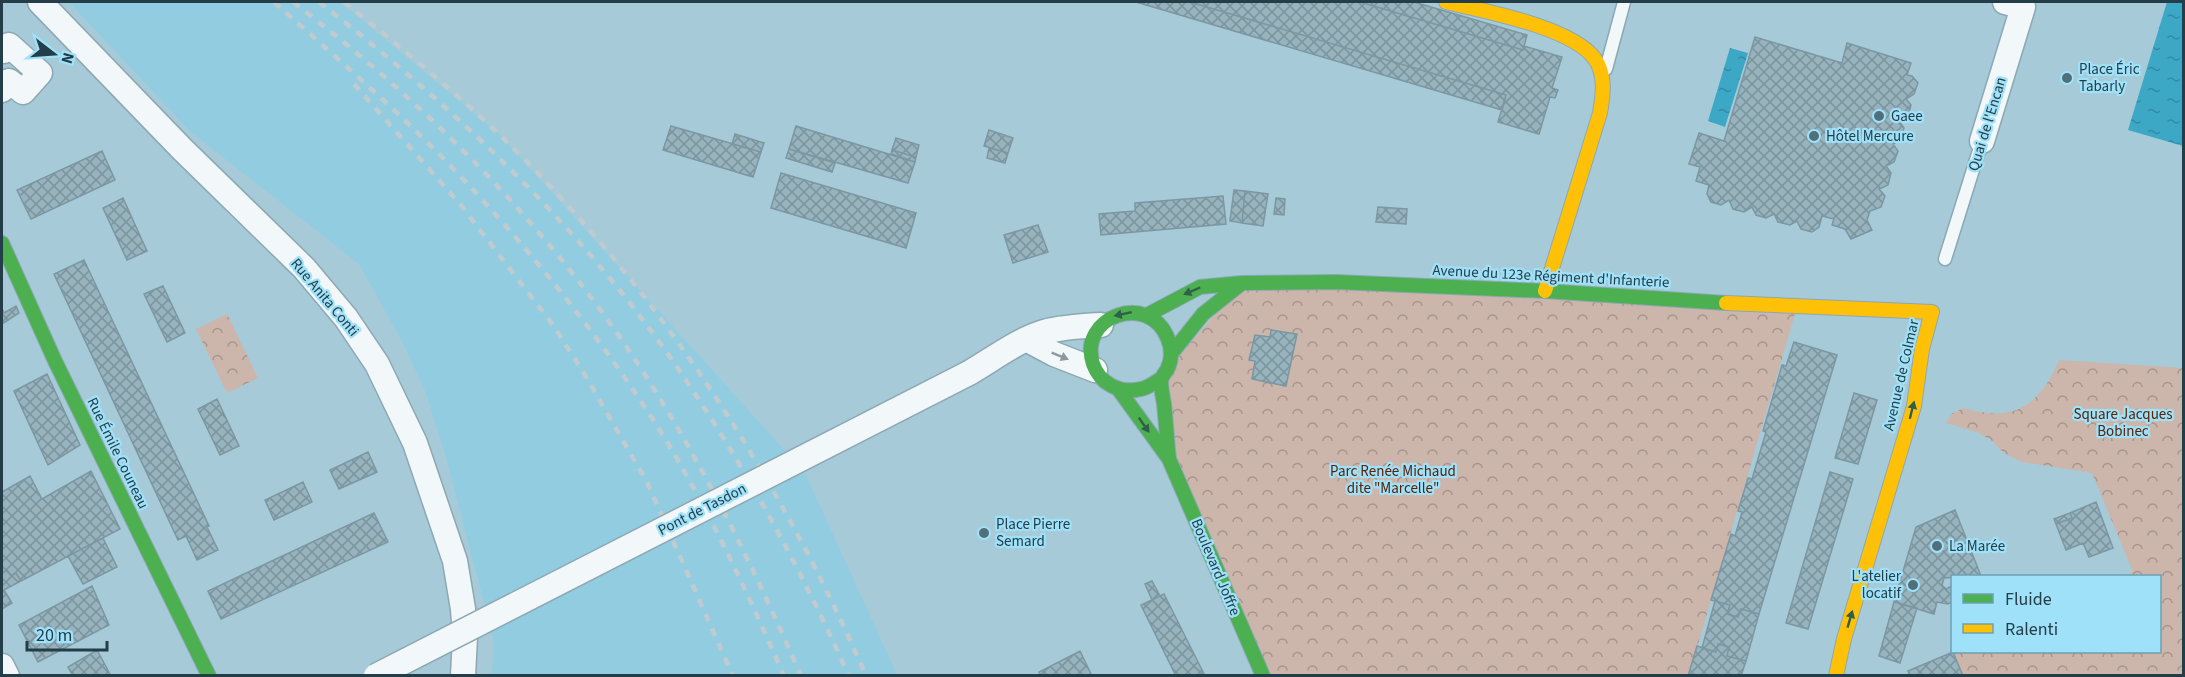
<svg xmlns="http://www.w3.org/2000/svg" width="2185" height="677" font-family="'Source Sans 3',sans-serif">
  <defs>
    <pattern id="park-crowns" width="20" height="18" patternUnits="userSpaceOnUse" patternTransform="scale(1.5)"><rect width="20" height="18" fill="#ccb5aa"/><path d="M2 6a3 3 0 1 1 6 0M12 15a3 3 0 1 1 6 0" fill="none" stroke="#a5958c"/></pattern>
    <pattern id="water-ripples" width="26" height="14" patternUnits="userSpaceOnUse" patternTransform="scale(1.5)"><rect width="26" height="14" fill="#3ca8c6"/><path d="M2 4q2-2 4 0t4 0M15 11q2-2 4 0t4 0" fill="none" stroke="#328aa3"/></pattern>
    <pattern id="building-cross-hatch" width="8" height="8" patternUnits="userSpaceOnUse" patternTransform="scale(1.5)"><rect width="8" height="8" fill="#97b3be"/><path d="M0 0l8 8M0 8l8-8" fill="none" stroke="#7b939c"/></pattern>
  </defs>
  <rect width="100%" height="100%" fill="#a6cad8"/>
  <path fill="#92cce1" d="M69,2H340L499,134L805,473L897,675H491L494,654L493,637L446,457L426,393L403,343L359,264L191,132Z"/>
  <path fill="url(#park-crowns)" d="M1242,283L1797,307L1689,675H1263L1169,459L1164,374Z
    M227,314L258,378L227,393L196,329Z
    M2059,360L2183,368V675H1963L1953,652H2160V576H2124L2133,572L2092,473L2022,462L2004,453L1990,439L1976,432L1946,423L1951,414L1963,408C2013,423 2039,407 2059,360Z"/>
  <path fill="url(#water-ripples)" d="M2167,2H2183V146L2128,130Z
    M1730,48L1748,53L1725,127L1708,121Z"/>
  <path fill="url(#building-cross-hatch)" stroke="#7b97a2" stroke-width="1.5" d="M1136,2H1190L1506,95L1502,110Z
    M1190,2H1360L1523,50L1524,46L1562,57L1552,88L1558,90L1555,98L1550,97L1539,134L1498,122L1506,95Z
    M1360,2H1414L1527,35L1523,50Z
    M1755,37L1842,63L1847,43L1911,63L1907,75L1912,76L1918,83L1914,94L1906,99L1911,105L1908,117L1899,121L1904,128L1901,139L1893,144L1898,151L1894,162L1886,166L1891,173L1888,185L1879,189L1885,196L1881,207L1870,211L1867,220L1872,230L1851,239L1845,229L1832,225L1834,219L1822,216L1819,227L1812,232L1801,229L1797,221L1790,225L1778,222L1774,214L1766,218L1756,215L1752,207L1744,212L1733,209L1729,200L1721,205L1711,202L1707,194L1709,185L1696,181L1700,167L1689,164L1699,133L1724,141Z
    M671,126L761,152L753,177L663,150Z
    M796,126L915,162L908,183L789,149Z
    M989,130L1013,138L1008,153L984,146Z
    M735,134L764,143L761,152L732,144Z
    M896,138L919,145L916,157L892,150Z
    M989,148L1008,153L1005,163L987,158Z
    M789,149L835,163L832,172L786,158Z
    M892,150L916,157L915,162L891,154Z
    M102,151L115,180L31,219L17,190Z
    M781,173L916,213L906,248L771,208Z
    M1234,190L1245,191L1242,223L1230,221Z
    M1245,191L1268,194L1263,226L1242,223Z
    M1223,196L1226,224L1101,235L1099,214L1135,211V203Z
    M123,198L147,251L127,260L103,208Z
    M1276,198L1285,199L1284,215L1274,214Z
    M1378,207L1407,209L1406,224L1376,222Z
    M1038,225L1048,252L1013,263L1004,235Z
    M84,260L209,526L207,527L218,550L197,560L186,536L178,540L54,274Z
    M163,286L185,333L167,342L144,294Z
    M16,306L19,313L2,324V308L4,313Z
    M1271,330L1297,334L1286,386L1252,379L1255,361L1249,360L1255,335L1270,337Z
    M1794,342L1837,355L1759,614L1741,609L1738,617L1727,614L1730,605L1711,600L1731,534L1735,536L1742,512L1738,511L1748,478L1752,479L1766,432L1763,431L1782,365L1786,366Z
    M47,374L80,445L48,465L14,391Z
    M1854,393L1877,400L1858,464L1835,458Z
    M217,399L239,446L220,455L198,409Z
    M368,452L377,472L339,489L330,470Z
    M91,471L120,529L21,581L16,573L11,576L7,570L2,573V492L30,476L42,499Z
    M1830,472L1853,479L1808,629L1786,623Z
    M303,482L312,502L274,520L265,500Z
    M2096,502L2113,548L2089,557L2083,543L2066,550L2056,524L2072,518L2070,513Z
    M1955,510L1981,576L1944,578L1942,585L1946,589L1952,586V602L1948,604L1937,602L1934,614L1894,602L1916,527Z
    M374,513L388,542L221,619L208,591Z
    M2070,513L2072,518L2056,524L2054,519Z
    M103,538L117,567L83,584L68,556Z
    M7,570L11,576L16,573L21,581L2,591V573Z
    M1152,581L1160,596L1152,600L1145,584Z
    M92,586L109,625L38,662L19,625Z
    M4,590L12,603L2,609V591Z
    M1164,594L1205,676H1176L1141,605Z
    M1715,601L1730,605L1727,614L1738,617L1741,609L1759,614L1746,661L1727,656L1729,647L1718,644L1716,652L1702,648Z
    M1894,602L1917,608L1900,663L1879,656Z
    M1718,644L1729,647L1727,656L1746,661L1741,676H1688L1697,646L1716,652Z
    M97,650L111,676H73L68,667Z
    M1080,651L1092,676H1041L1039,672Z
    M1953,652L1963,676H1910L1908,671Z"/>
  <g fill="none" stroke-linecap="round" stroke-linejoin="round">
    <g stroke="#8ca8b3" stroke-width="15">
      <path id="lane" d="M1606,69L1624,2
        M1945,259L1982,141"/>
    </g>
    <g stroke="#8ca8b3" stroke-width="27">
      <path id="street" d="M40,2L182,149L304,268L346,318L377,364L415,443L455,561L463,609L465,637L463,676
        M2,48L4,51L9,45L40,73L23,92L9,81L2,90
        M1982,141L2023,7L2005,2
        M1026,339L1054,354L1095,370
        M969,373C993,359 1018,340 1044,332C1062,327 1082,326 1101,325
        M2,666L7,676"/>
    </g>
    <g stroke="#8ca8b3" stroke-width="16">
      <path id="fast" d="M2,243L55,361L209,676
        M1147,315L1200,287L1242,283L1336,282L1545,291L1726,303
        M1171,354L1203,314L1242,283
        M1161,379C1155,382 1148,388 1141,389C1120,394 1100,384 1093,364C1077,317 1149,290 1168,339C1172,349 1172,360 1167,370C1164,374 1161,377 1161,382C1161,389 1163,397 1164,404C1166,423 1167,441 1169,459
        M1119,390L1169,459L1263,676"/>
    </g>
    <g stroke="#8ca8b3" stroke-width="16">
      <path id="slow" d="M1446,2C1484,11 1572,27 1595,59C1606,74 1603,96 1600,113L1545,291
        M1726,303L1932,312
        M1836,676L1844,639L1914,406L1922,349L1932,312"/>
    </g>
    <use href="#lane" stroke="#f2f7f9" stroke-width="12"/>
    <use href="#street" stroke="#f2f7f9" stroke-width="24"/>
    <use href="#fast" stroke="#4caf50" stroke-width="14"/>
    <use href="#slow" stroke="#ffc107" stroke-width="14"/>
    <path stroke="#c0cbcf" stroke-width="4.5" stroke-dasharray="8 8" stroke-linecap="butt" d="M274,2C330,52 388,102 441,156C520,237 592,326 654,421C705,501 746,589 784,676
      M293,2C433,109 560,238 654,389C711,480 758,577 801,676
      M319,2C454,107 582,228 679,370C745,466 801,569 849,676
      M344,2C388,37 431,72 473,110C642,264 775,466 866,676
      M354,84L460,204L553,325L585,375L647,482L733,676"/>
    <g stroke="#8ca8b3" stroke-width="27" stroke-linecap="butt">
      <path id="street-bridge" d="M376,676L969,373"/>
    </g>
    <use href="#street-bridge" stroke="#f2f7f9" stroke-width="24"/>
  </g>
  <defs><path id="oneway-solid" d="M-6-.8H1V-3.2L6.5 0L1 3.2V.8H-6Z" transform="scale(1.5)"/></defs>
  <g fill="#2f604a">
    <use href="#oneway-solid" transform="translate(1192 291) rotate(157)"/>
    <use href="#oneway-solid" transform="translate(1123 314) rotate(168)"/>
    <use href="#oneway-solid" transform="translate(1912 410) rotate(-76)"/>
    <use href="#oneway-solid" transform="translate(1144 425) rotate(55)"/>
    <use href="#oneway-solid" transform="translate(1850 619) rotate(-74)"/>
  </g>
  <use fill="#8a9aa0" href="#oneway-solid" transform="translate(1060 356) rotate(22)"/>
  <g fill="#516f7a" stroke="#9fe1f9" stroke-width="2">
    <circle cx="2067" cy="78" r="6"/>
    <circle cx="1879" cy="116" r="6"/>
    <circle cx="1814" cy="136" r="6"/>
    <circle cx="984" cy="533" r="6"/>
    <circle cx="1937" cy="546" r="6"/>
    <circle cx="1913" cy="585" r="6"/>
  </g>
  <g text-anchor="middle" stroke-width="4.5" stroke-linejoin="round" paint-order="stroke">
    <g font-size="15" fill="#233e48" stroke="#9fe1f9" text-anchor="start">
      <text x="2079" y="74">Place Éric<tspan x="2079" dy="17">Tabarly</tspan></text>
      <text x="1891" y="121">Gaee</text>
      <text x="1826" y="141">Hôtel Mercure</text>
      <text x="996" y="529">Place Pierre<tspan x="996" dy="17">Semard</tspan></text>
      <text x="1949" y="551">La Marée</text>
      <text x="1901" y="581" text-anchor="end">L'atelier<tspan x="1901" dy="17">locatif</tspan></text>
    </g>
    <g font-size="15" fill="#233e48" stroke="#9fe1f9">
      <text transform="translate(1987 124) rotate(-73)" y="5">Quai de l'Encan</text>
      <text transform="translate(1551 276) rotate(3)" y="5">Avenue du 123e Régiment d'Infanterie</text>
      <text transform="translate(325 297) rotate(50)" y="5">Rue Anita Conti</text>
      <text transform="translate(1901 375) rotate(-77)" y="5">Avenue de Colmar</text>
      <text transform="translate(118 453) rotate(64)" y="5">Rue Émile Couneau</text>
      <text transform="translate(702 509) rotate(-27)" y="5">Pont de Tasdon</text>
      <text transform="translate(1216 567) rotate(67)" y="5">Boulevard Joffre</text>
    </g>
    <g font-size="15" fill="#582208" stroke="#9fe1f9">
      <text x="2123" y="419">Square Jacques<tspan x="2123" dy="17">Bobinec</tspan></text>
      <text x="1393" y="476">Parc Renée Michaud<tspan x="1393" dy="17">dite "Marcelle"</tspan></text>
    </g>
  </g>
  <rect width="2185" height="677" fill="none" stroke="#233e48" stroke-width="6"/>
  <rect x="1951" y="575" width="210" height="78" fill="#9fe1f9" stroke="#6da0b2" stroke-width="1.5"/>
  <rect x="1963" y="594" width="30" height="9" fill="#4caf50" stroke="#6da0b2" stroke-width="1.5"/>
  <text x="2005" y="605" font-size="18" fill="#233e48">Fluide</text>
  <rect x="1963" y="624" width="30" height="9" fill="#ffc107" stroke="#6da0b2" stroke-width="1.5"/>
  <text x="2005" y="635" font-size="18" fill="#233e48">Ralenti</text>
  <g transform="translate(54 54) rotate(107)" stroke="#9fe1f9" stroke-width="4.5" paint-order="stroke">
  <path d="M0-4.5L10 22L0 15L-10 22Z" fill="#233e48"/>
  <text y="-9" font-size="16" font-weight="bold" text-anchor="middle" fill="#233e48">N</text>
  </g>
  <path d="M27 641v9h80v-9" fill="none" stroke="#233e48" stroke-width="3"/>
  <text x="36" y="641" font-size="18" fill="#233e48" stroke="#9fe1f9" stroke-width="4.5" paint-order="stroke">20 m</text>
</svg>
